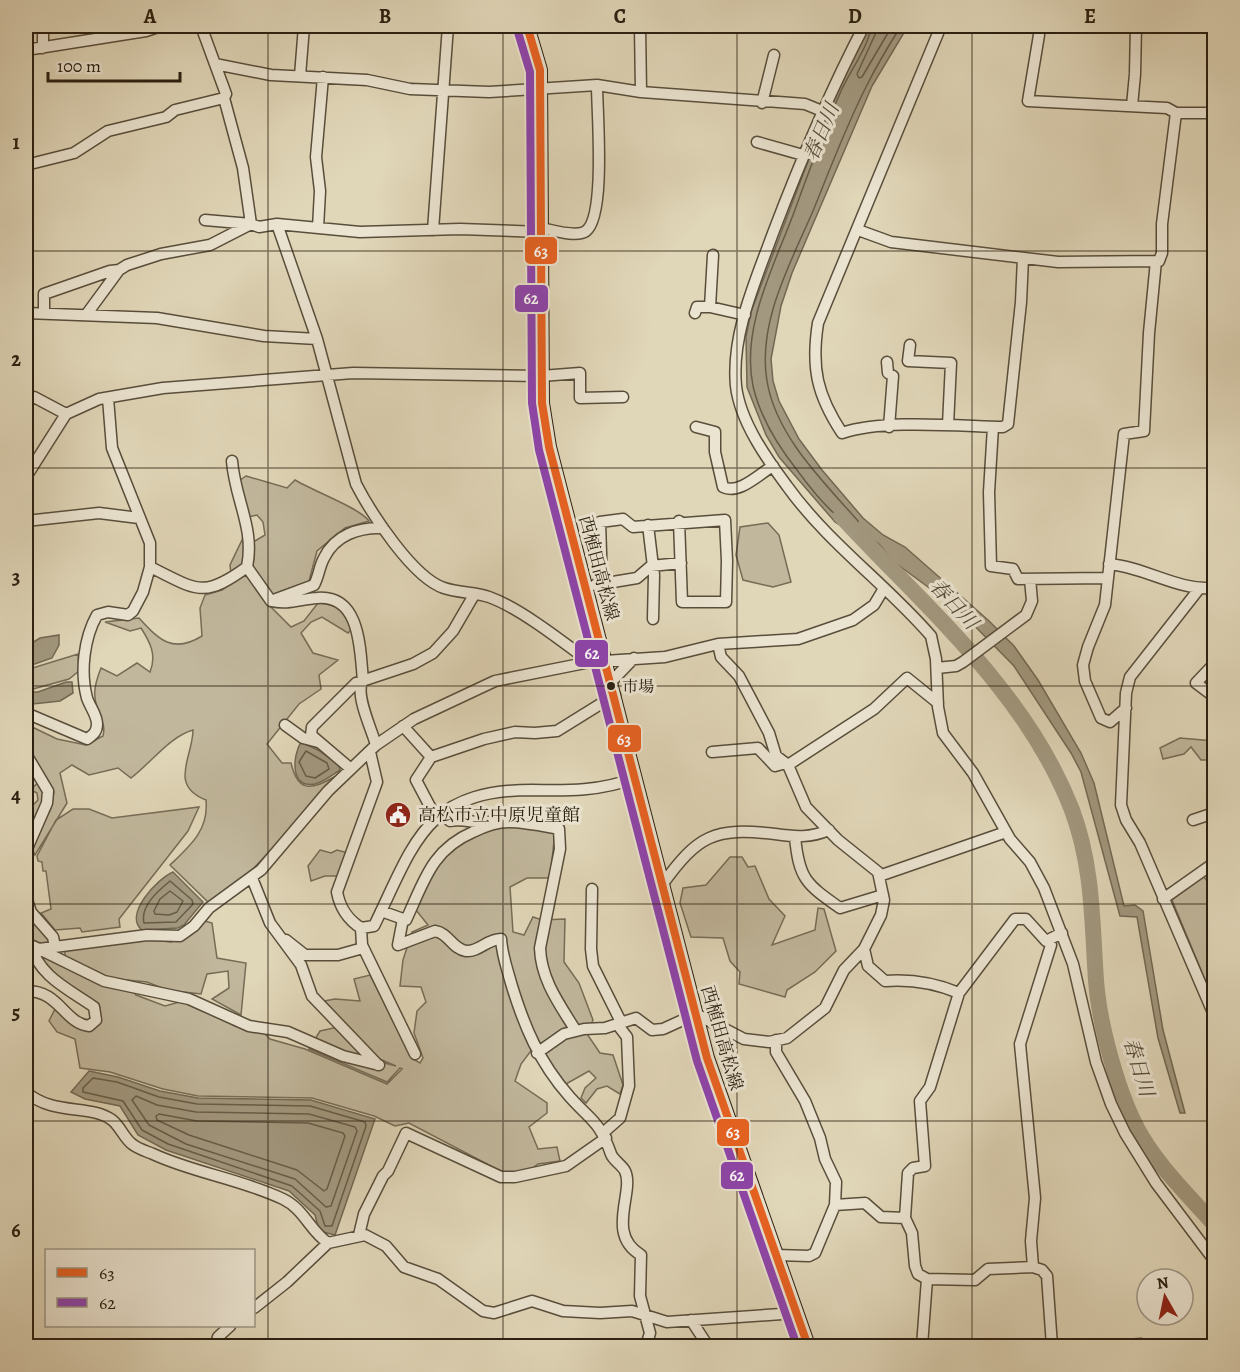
<svg xmlns="http://www.w3.org/2000/svg" width="1240" height="1372" font-family="Alegreya,'Noto Serif JP',serif">
  <rect width="100%" height="100%" fill="#e0d6b8"/>
  <filter id="stains"><feTurbulence type="fractalNoise" baseFrequency=".00333" numOctaves="4"/><feColorMatrix values="0 0 0 0 .2 0 0 0 0 .09 0 0 0 0 .02 0 0 0 .5 -.17"/></filter>
  <radialGradient id="worn" r=".72"><stop offset=".6" stop-color="#630" stop-opacity="0"/><stop offset="1" stop-color="#630" stop-opacity=".3"/></radialGradient>
  <path fill="#c1b79c" stroke="#766c56" stroke-width="1.5" d="M246,476L287,488L295,480C313,491 360,508 369,521L345,528L317,551L309,581L262,598L291,627L304,621L318,603C337,604 345,611 354,627L348,633L322,617L311,622L301,633L313,653L338,660L319,675L321,689L299,704L267,744L282,763H291C298,793 312,790 334,777L314,804L252,870L208,902L170,865C190,846 209,830 206,800C168,785 193,757 193,730C169,737 152,762 131,778L118,768L89,775L72,765L60,773L67,803L35,855L32,849L51,808L54,792L26,744V724L57,739L86,745L103,736C106,725 100,718 97,707C92,693 96,681 101,668L117,676L137,663L150,672C157,655 150,642 141,628L130,631L105,622L139,618C159,640 173,654 202,636L200,608L205,595L222,590L232,583L230,565L243,538L255,541L265,535L263,522L257,515L248,517L237,482Z
    M768,523L779,535L791,582L773,587L743,580L736,555L740,527Z
    M78,654L79,671L69,679L26,691V670Z
    M1180,738L1214,741V760H1201L1191,747L1184,754L1163,759L1160,748Z
    M38,782L45,795L37,815L26,830V812L38,800L37,793L31,790Z
    M199,807L188,831L119,919L120,927L82,932L80,928L55,930L41,913L51,909L46,871H43L42,862L38,861L37,856L56,820L73,809H89L112,818Z
    M513,825L555,832L550,878H527L510,887L513,932L524,935L533,917L542,920L565,919L564,962L579,983L593,1020L587,1034L600,1053L613,1055L623,1085L620,1094L607,1086L597,1089L586,1103L581,1098L585,1088L596,1078L589,1071L566,1084L536,1044L521,1064L515,1081L547,1103V1113L529,1127L538,1149L557,1147L560,1161L538,1164L526,1173L508,1175L409,1123L395,1126L374,1116L312,1098L198,1096L163,1089L110,1072L80,1068L75,1039L57,1032L49,1021L56,1007L74,1025L98,1024L101,1017L99,1004L53,975L36,952L131,989L136,995L165,1006L183,1001L219,1016L235,1026L262,1031L270,1039L305,1049L387,1084L402,1069L400,1068L387,1082L309,1049L320,1031L338,1027L373,1060L396,1066L377,1058L324,1001L335,999L360,1001L354,979L370,975L413,1059L420,1063L423,1058L414,1033L417,1011L426,1002L421,987L400,986L403,960L412,932L428,925L416,910C421,897 425,881 432,870C450,845 483,826 513,825Z
    M320,850L331,853L337,850L348,853L338,876H325L311,881L308,866Z
    M730,857H742L748,867L755,866L769,899L785,916L772,945L815,930L818,908L824,909L836,951L815,972L787,990L785,997L739,984L740,972L730,961L723,938L691,937L680,903L683,888L706,885Z
    M1203,876L1214,889V996L1208,987L1172,900Z
    M26,913L51,941L48,944L35,943L26,937Z
    M205,921L212,923L217,958L246,963L241,1015L212,999L229,988L228,971L207,974L201,994L167,990L147,982L107,978L65,958V949L146,939L171,942L187,936Z"/>
  <path fill="#a2987f" stroke="#726853" stroke-width="1.5" d="M867,26H908L872,86L792,273L781,306L771,359L773,381L779,401L799,439L822,470L863,518L883,535L905,547L988,620L1014,646L1038,680L1081,753L1094,783L1124,906L1135,905L1143,911L1163,1030L1185,1113H1180L1158,1038L1137,917L1120,916L1081,772L1071,753L1014,666L958,609L894,562L879,544L862,532L849,531L835,522L779,457L766,435L747,387L746,337L751,312L835,90Z
    M59,635V645L52,658L29,666L27,653L30,644L40,638Z
    M66,682H72L73,693L60,701L33,704L28,698L30,692H38Z
    M301,742L318,750L339,765L340,770C332,775 324,782 315,784C289,789 293,755 301,742Z
    M173,872L203,902L184,925L178,928L142,930C123,915 157,879 173,872Z
    M89,1071L118,1077L160,1091L198,1098L311,1100L375,1119L335,1235L319,1231L315,1215L289,1191L166,1150L138,1135L120,1106L85,1099L71,1092Z"/>
  <g fill="none" stroke-linecap="round" stroke-linejoin="round">
    <path stroke="#665c48" stroke-width="1.5" d="M871,26C870,44 849,73 841,91C823,132 808,174 793,215C773,268 741,328 753,386C760,417 778,446 797,470C808,485 837,524 856,526L858,521C823,481 776,436 767,381C757,323 791,262 813,211C830,169 846,126 867,85C877,65 889,45 901,26
      M879,26L857,74L859,78L862,77L892,26
      M306,751L327,763L329,769L315,778L306,776L299,762Z
      M170,881L192,900L193,904L176,922L144,923C140,906 158,891 170,881Z
      M170,891L183,901L177,912L169,915L155,914L154,911L160,899Z
      M93,1078L117,1082L159,1097L197,1104L310,1106L365,1122L366,1126L332,1226H325L320,1211L292,1186L168,1144L142,1130L123,1101L83,1092V1088Z
      M136,1096L157,1105L196,1112L309,1114L355,1127L357,1131L331,1206L326,1207L295,1179L186,1144L149,1125L132,1100Z
      M159,1114L197,1121L308,1123L343,1133L345,1136L327,1189L324,1191L297,1170L189,1135L157,1120L156,1116Z"/>
    <path stroke="#a2987f" stroke-width="16" d="M841,516C925,607 1026,691 1072,810C1093,866 1092,922 1096,980C1099,1024 1119,1099 1142,1137C1161,1169 1190,1197 1214,1224"/>
    <g stroke="#584e3b" stroke-width="13">
      <path id="street" d="M201,26L226,94L224,98L243,168L251,224L205,220
        M640,26L641,92
        M864,26C829,93 800,162 773,233C756,280 731,334 736,386C740,421 766,458 787,486C827,542 886,584 931,636L936,659L938,707L943,733L973,773L1010,839L1030,862L1044,888L1073,964L1096,1062L1111,1104L1125,1133L1156,1183L1214,1260
        M941,26L818,323C811,368 817,395 842,433C883,419 958,426 1003,427L1008,424L1021,302L1023,258
        M1038,26L1039,35L1028,101L1167,108L1176,113
        M43,48V26
        M26,50L146,31L161,26
        M215,64L271,75L367,80L410,89L489,92L597,85C597,112 606,216 586,231C577,238 552,230 541,228
        M300,76L304,26
        M597,85L641,92L805,104L822,111
        M762,103L774,55
        M1132,106L1135,74L1136,26
        M757,142L803,155
        M26,165L74,153L108,131L166,117L175,110L224,98
        M277,224L317,339
        M318,228L320,191L316,157L323,77
        M433,230L448,26
        M858,230L891,242L1058,262L1159,261L1162,253V224L1176,113H1214
        M710,307L713,255
        M26,313L157,318L264,336L317,339L356,484C371,513 413,578 444,588C459,593 475,592 489,597C520,608 563,642 590,662
        M44,313V294L110,271L119,270
        M695,313L697,307H710L745,315
        M86,315L119,270L127,265L161,254L210,245L251,224L259,227L277,224L360,232L460,229L541,232
        M910,345L908,361L951,363L948,425
        M887,362L888,373L893,376L889,427
        M26,403L34,397L66,414
        M696,427L715,432V452L723,487C739,495 759,474 773,466
        M993,427L989,492L991,566L1013,569L1018,579L1107,578
        M26,477L66,414L99,399L163,388L353,373L541,376L580,373V398L623,397
        M26,521L99,513L139,518
        M648,525L654,575L653,619
        M1109,564C1145,567 1178,591 1214,588
        M150,567C196,589 202,600 247,567C255,528 235,500 232,461
        M247,567L271,601C288,605 301,599 317,598C361,594 360,650 363,681C354,693 372,730 376,745
        M602,584L600,522L623,519L633,527L725,520L727,561L726,602H682L679,521
        M595,585L637,578L651,566L681,563
        M1199,589L1130,677L1126,693L1121,805L1126,820L1140,843L1214,1015
        M271,601L314,585C319,576 319,567 324,558C335,535 359,527 383,528
        M1214,664L1196,683L1212,695L1214,709
        M937,668L956,666L963,662L1026,615L1032,601L1030,579
        M611,682L634,658
        M1126,708L1110,722L1101,718L1085,681L1083,665L1088,647L1105,605L1124,434L1144,431L1149,333L1156,261
        M26,713L87,739C93,735 97,732 97,724C97,715 90,707 87,698C80,672 84,638 97,615L108,612L128,615L133,611L143,592L150,567V543L112,448L108,398
        M285,725L303,738L318,742
        M403,726L431,757L416,780L436,818
        M370,752L377,782L337,892C340,908 347,919 361,928L374,926C415,842 425,790 532,790C568,791 601,791 635,778
        M712,752L758,748L775,766L786,763
        M26,754L48,791L47,803L26,851
        M431,757L484,739L515,732L535,733L557,731L615,695
        M788,765L874,709L907,678L938,703
        M351,769L311,735L312,727L356,683L413,664L433,653L453,631L474,595
        M441,813L450,821C464,818 474,824 488,822
        M1193,820L1214,813
        M795,837C799,879 806,884 840,908L883,895
        M879,876L1006,832
        M252,878L270,923L301,965L312,996L378,1065
        M662,885C698,835 714,827 775,834C796,837 810,838 829,830
        M592,889L591,949L593,966L621,1022
        M26,897L31,912L53,937L55,947
        M1163,899L1214,863
        M381,911L406,920C424,882 431,850 473,832C485,826 496,822 509,822C525,822 543,826 559,829L560,849L540,948C541,980 560,1005 576,1031
        M403,919L398,945L435,931C449,933 452,949 466,951C479,952 487,939 501,939C502,955 507,968 511,983C524,1026 539,1062 569,1096C591,1121 599,1120 611,1154C613,1160 622,1165 625,1171C635,1192 605,1234 641,1255L640,1296L650,1333L646,1346
        M361,928L362,945L415,1054
        M286,940L305,955H338L363,948
        M26,943L39,949L147,935L180,936L194,926L209,908L261,870L328,791L376,745L414,719L495,681L590,662L665,657L718,644L798,639L853,620L874,605L883,590
        M39,949L104,981L189,999L249,1026L288,1032L343,1056L379,1065
        M864,949L868,966L885,981C911,979 935,983 959,993
        M26,991C59,990 64,1023 89,1026L96,1020L94,1007C70,990 38,976 31,945
        M776,1040V1052L805,1101L820,1138L825,1159L836,1182L835,1205
        M537,1053L564,1034L584,1029L605,1028L636,1018L652,1030L663,1029L696,1014L744,1039L769,1042L787,1038L825,1008L844,970L864,949L881,915L884,900L878,872L838,840L806,807L788,765L776,756L769,733L739,676L721,657L718,644
        M26,1092C53,1116 91,1104 112,1120C120,1126 124,1138 132,1144C138,1149 146,1151 153,1154C194,1173 241,1179 283,1199C304,1209 310,1231 328,1243
        M603,1133L620,1118L629,1086L627,1037L617,1024
        M905,1218L912,1233L915,1266L918,1274L927,1279L975,1280L988,1269L1033,1267L1031,1241L1035,1198L1020,1044L1051,945L1049,940
        M359,1235L364,1214L383,1176L388,1171L406,1133L501,1177H515L566,1166L606,1138
        M776,1255L809,1256L815,1253L835,1205L865,1203L881,1217L905,1218L908,1173L913,1168L925,1166L920,1101L930,1087L959,993L1015,919H1026L1046,941L1062,933
        M1033,1267L1042,1270L1047,1276L1052,1346
        M254,1308L287,1282L328,1243L365,1235L386,1246L404,1267L438,1279L483,1311L494,1313L532,1301L563,1311L600,1313L632,1311L667,1322L796,1313
        M691,1320L708,1346
        M215,1346L218,1337L230,1326
        M922,1346L927,1279
        M1113,1346L1141,1344"/>
    </g>
    <g stroke="#2b2011" stroke-width="16">
      <path id="secondary" d="M527,26L540,70L542,403L549,447L707,1058L808,1346"/>
    </g>
    <use href="#street" stroke="#ebe4d1" stroke-width="10"/>
    <use href="#secondary" stroke="#ebe4d1" stroke-width="14"/>
    <g stroke="#ebe4d1" stroke-width="12">
      <path id="bus-1" d="M527,26L540,70L542,403L549,447L707,1058L808,1346"/>
    </g>
    <g stroke="#ebe4d1" stroke-width="12">
      <path id="bus-2" d="M517,29L530,72L532,403L539,450L697,1061L797,1346"/>
    </g>
    <use href="#bus-1" stroke="#e86221" stroke-width="8"/>
    <use href="#bus-2" stroke="#8e44ad" stroke-width="8"/>
  </g>
  <path fill="none" stroke="#2b2011" stroke-width="1.5" stroke-opacity="0.55" d="M268,26V1346M503,26V1346M737,26V1346M972,26V1346M26,251H1214M26,468H1214M26,686H1214M26,904H1214M26,1121H1214"/>
  <defs>
    <g id="civic-disc" transform="scale(1.35)"><circle r="9.5" fill="#8f2418" stroke="#ebe4d1"/><path d="M-.6-6.5H3V-4.5H.6V-3L4-1V1h2V6H-6V1h2V-1L-.6-3ZM-1.2 2.5V6h2.4V2.5Z" fill="#fff"/></g>
  </defs>
  <g fill-rule="evenodd">
    <use href="#civic-disc" x="398" y="815"/>
  </g>
  <circle fill="#2b2011" stroke="#ebe4d1" stroke-width="2" cx="611" cy="686" r="5"/>
  <g text-anchor="middle" stroke-width="6" stroke-linejoin="round" paint-order="stroke">
    <g font-size="16" fill="#2b2011" stroke="#ebe4d1" text-anchor="start">
      <text x="622" y="692">市場</text>
    </g>
    <g font-size="18" fill="#2b2011" stroke="#ebe4d1">
      <text transform="translate(599 568) rotate(75)" y="6">西植田高松線</text>
      <text transform="translate(722 1038) rotate(74)" y="6">西植田高松線</text>
    </g>
    <g font-size="18" fill="#2b2011" stroke="#ebe4d1" text-anchor="start">
      <text x="418" y="821">高松市立中原児童館</text>
    </g>
    <g font-size="20" font-style="italic" fill="#554a38" stroke="#ebe4d1">
      <text transform="translate(821 132) rotate(-67)" y="7">春日川</text>
      <text transform="translate(954 604) rotate(47)" y="7">春日川</text>
      <text transform="translate(1139 1067) rotate(73)" y="7">春日川</text>
    </g>
  </g>
  <g stroke="#ebe4d1" stroke-width="2">
    <rect x="524" y="236" width="34" height="29" rx="6" fill="#e86221"/>
    <rect x="514" y="284" width="35" height="29" rx="6" fill="#8e44ad"/>
    <rect x="574" y="639" width="35" height="29" rx="6" fill="#8e44ad"/>
    <rect x="607" y="724" width="35" height="29" rx="6" fill="#e86221"/>
    <rect x="716" y="1118" width="34" height="29" rx="6" fill="#e86221"/>
    <rect x="720" y="1161" width="34" height="29" rx="6" fill="#8e44ad"/>
  </g>
  <g font-size="16" text-anchor="middle" font-weight="bold" fill="#fff">
    <text x="541" y="257">63</text>
    <text x="531" y="304">62</text>
    <text x="592" y="659">62</text>
    <text x="624" y="745">63</text>
    <text x="733" y="1138">63</text>
    <text x="737" y="1181">62</text>
  </g>
  <rect width="1240" height="1372" fill="none" stroke="#e0d6b8" stroke-width="66"/>
  <rect x="45" y="1249" width="210" height="78" fill="#ebe4d1" stroke="#9e9684" stroke-width="1.5"/>
  <rect x="57" y="1268" width="30" height="9" fill="#e86221" stroke="#9e9684" stroke-width="1.5"/>
  <text x="99" y="1279" font-size="18" fill="#2b2011">63</text>
  <rect x="57" y="1298" width="30" height="9" fill="#8e44ad" stroke="#9e9684" stroke-width="1.5"/>
  <text x="99" y="1309" font-size="18" fill="#2b2011">62</text>
  <g transform="translate(1165 1297) rotate(351)"><circle r="28" fill="#ebe4d1" stroke="#9e9684" stroke-width="1.5"/>
  <path d="M0-4.5L10 22L0 15L-10 22Z" fill="#8f2418"/>
  <text y="-9" font-size="16" font-weight="bold" text-anchor="middle" fill="#2b2011">N</text>
  </g>
  <path d="M48 72v9h132v-9" fill="none" stroke="#2b2011" stroke-width="3"/>
  <text x="57" y="72" font-size="18" fill="#2b2011" stroke="#ebe4d1" stroke-width="4.5" paint-order="stroke">100 m</text>
  <rect x="33" y="33" width="1174" height="1306" fill="none" stroke="#2b2011" stroke-width="2"/>
  <g font-size="20" text-anchor="middle" font-weight="bold" fill="#2b2011">
    <text x="150" y="23">A</text>
    <text x="385" y="23">B</text>
    <text x="620" y="23">C</text>
    <text x="855" y="23">D</text>
    <text x="1090" y="23">E</text>
    <text x="16" y="149">1</text>
    <text x="16" y="366">2</text>
    <text x="16" y="584">3</text>
    <text x="16" y="802">4</text>
    <text x="16" y="1019">5</text>
    <text x="16" y="1237">6</text>
  </g>
  <rect width="100%" height="100%" filter="url(#stains)"/>
  <rect width="100%" height="100%" fill="url(#worn)"/>
</svg>
